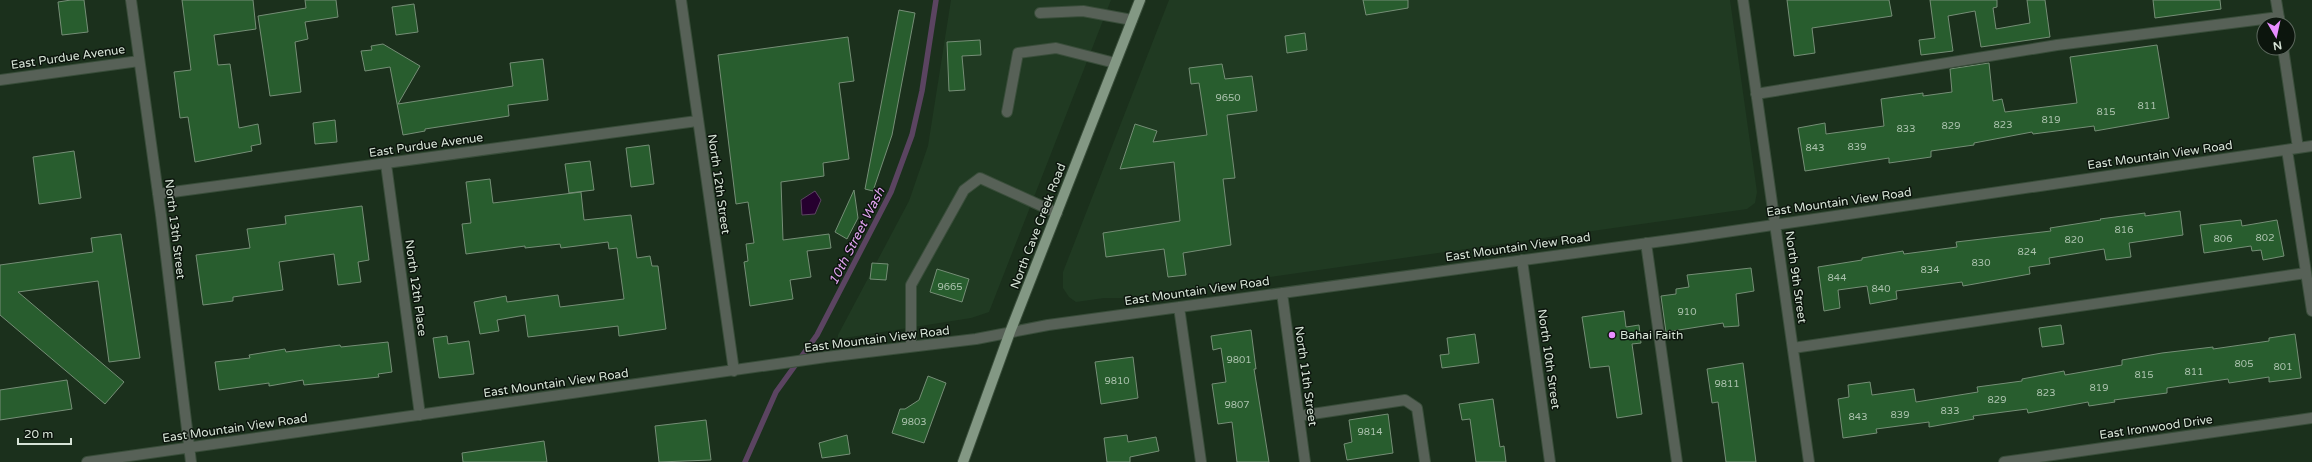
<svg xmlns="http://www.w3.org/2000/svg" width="2312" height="462" font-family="'Varela Round',sans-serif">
  <rect width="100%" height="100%" fill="#1b301c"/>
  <path fill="#203a22" d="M951,0H1111L989,312L971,318L838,339V335L909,201L928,146Z
    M1169,0H1730L1757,192L1755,203L1747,209L1122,298H1104L1076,302L1069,297L1063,288V272Z"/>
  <path fill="#26002f" stroke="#5b4461" d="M815,191L821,200L815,214L802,215L801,200Z"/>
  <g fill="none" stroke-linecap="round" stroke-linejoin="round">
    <path stroke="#5b4461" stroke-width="5.5" d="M745,462L776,392L817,335L891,192L912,135L922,91L936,0"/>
  </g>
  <path fill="#285d2e" stroke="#758e76" d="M71,0H84L88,32L62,35L58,2Z
    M182,0H253L256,29L214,35L218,65L230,64L239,128L258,124L261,144L251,146L252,151L195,162L188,117L180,118L174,72L191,70Z
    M305,0H336L338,17L305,22L308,39L295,42L301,92L270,96L258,16L306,8Z
    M1363,0H1408V8L1366,15Z
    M1787,0H1889L1892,16L1812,28L1815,53L1794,56Z
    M1930,0H1997V7L1993,8L1996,29L2030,23L2027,0H2045L2050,37L1981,47L1975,11L1948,16L1953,51L1921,55L1919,40L1935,38Z
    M2153,0H2220L2221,9L2155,18Z
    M414,4L418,32L396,35L392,7Z
    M899,10L915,13L892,135L873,191L865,189Z
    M1305,33L1307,50L1287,53L1285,36Z
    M848,37L854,81L839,83L849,159L823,163L824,176L781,182L783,240L829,234L831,248L807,251L811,277L790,280L793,299L750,306L744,262L748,261L746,244L754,243L748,202L736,204L718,55Z
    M980,40L981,55L962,56L965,90L949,91L947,42Z
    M383,44L420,66L398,104L513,86L510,63L543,59L548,100L508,105L509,116L425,129V131L403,135L390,67L365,71L361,51L372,50L371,46Z
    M2157,45L2169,118L2095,131L2094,126L2033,134L2032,132L1974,143V145L1931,151V157L1889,163V158L1805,171L1798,128L1825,123L1826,134L1884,126L1881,99L1923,93V96L1952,92L1950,69L1989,63L1993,101L2002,99L2005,112L2077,103L2070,57Z
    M1222,64L1225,79L1252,76L1257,111L1227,115L1235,178L1223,179L1231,245L1183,253L1186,275L1168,277L1164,249L1106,257L1103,233L1180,221L1174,162L1120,169L1135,124L1157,131L1153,142L1207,135L1199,83L1191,84L1189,68Z
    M335,120L337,142L315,144L313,123Z
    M649,145L654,184L631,187L626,148Z
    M74,151L81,198L39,204L33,157Z
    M590,161L594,190L569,193L565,164Z
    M490,179L493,203L581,192L584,220L631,215L637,258L650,256L652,266H658L666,329L619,336L618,326L528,337L525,315L497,320L499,331L480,334L474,302L506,296L507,302L558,295L560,307L624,299L617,248L609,249L608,242L561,248L560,244L525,248V246L466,254L462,224L471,223L466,182Z
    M854,190L858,218L847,239L835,232Z
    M362,206L369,260L358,262L361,282L338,285L334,254L279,262L283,290L233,297V301L203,305L196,255L250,248L247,229L286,224L285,216Z
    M2180,211L2183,235L2129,243L2131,257L2106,260L2104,249L2049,258L2050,264L2029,267L2030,274L1963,286L1962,282L1896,291L1897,299L1870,304L1867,286L1838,290L1840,308L1824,311L1818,267L1862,260V258L1903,251L1904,254L1957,247L1956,242L2051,231L2050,228L2101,220L2100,219L2145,213V216Z
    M2241,220L2242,226L2277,220L2284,256L2263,260L2261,250L2252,251L2251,246L2204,253L2200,225Z
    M121,234L140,358L109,362L98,281L18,292L124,382L105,404L0,315V265L93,252L91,238Z
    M872,263L888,264L886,280L870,279Z
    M1751,268L1754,291L1736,294L1739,326L1724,327L1723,323L1666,332L1661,296L1676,294V289L1689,287L1687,275Z
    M937,269L969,279L962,302L930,292Z
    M1624,311L1626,327L1639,325L1641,343L1632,344L1642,414L1617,418L1609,366L1590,368L1582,317Z
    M2061,325L2064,344L2042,347L2039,328Z
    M1251,330L1256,369H1254L1269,462H1237L1232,422L1218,424L1212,384L1226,382L1221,348L1213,350L1211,336Z
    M1475,334L1479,363L1442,368L1440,355L1449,354L1447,338Z
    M2295,334L2301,378L2269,382V377L2229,383L2228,379L2167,388V393L2114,400L2115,402L2089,406L2088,402L2028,413L2027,409L1973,416L1974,419L1929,427V422L1876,429L1877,433L1843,438L1838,399L1849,397L1848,385L1870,382L1872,395L1914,389L1916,402L1978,392L1977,387L2022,381V379L2064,371L2065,375L2122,365V360L2162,353L2213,347V349L2269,341V338Z
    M447,336L448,344L469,341L474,374L439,378L433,338Z
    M388,342L392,372L378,374L379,377L304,385L303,380L269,386V383L219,390L215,362L250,358L249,355L285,349L286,352L340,345L341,347Z
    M1133,357L1138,398L1101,404L1095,362Z
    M1743,363L1756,462H1726L1718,402L1712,403L1707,369Z
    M928,376L946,383L924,443L892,433L900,409H905L919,400Z
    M67,380L72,409L0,420V390Z
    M1493,399L1500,447L1504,446L1506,462H1476L1470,419L1462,420L1459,404Z
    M1388,414L1393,453L1347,460L1344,444L1352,442L1349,420Z
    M706,420L711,460L659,462L655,426Z
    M847,435L850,454L822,458L819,443Z
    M1127,435L1128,442L1156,437L1159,451L1130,457V462H1107L1104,438Z
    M544,441L547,462H463L462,453Z"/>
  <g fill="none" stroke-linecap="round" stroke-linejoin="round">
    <g stroke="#394d3a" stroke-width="12">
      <path id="minor" d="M131,0L161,215L191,462
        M681,0L734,371
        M1743,0L1809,462
        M2276,0L2280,24
        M1040,13L1083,11L1132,20
        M2283,48L2298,148
        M0,80L139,61
        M1756,94L2057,45L2279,17
        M1007,112L1018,53L1056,48L1115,63
        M2287,150L2312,311
        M386,164L420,415
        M158,194L697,121
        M1646,243L1677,462
        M1522,260L1550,462
        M1282,293L1305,462
        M1179,307L1201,462
        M911,346V285L964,190L980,178L1057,213
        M1793,348L2306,273
        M1299,416L1405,400L1417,408L1425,462
        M87,462L826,357L976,339L1048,325L1685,238L2312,146
        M2004,462L2312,418"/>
    </g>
    <g stroke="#394d3a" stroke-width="12">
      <path id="major" d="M963,462L1010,332L1140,0"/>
    </g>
    <use href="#minor" stroke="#576157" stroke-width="10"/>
    <use href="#major" stroke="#839884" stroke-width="10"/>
  </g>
  <circle fill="#e88eff" stroke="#0c150d" stroke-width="1.5" cx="1612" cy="335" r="4"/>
  <g text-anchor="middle" stroke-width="3" stroke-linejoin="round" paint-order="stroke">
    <g font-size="10" fill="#abc2ad">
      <text x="1228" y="101">9650</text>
      <text x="2147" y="109">811</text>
      <text x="2106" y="115">815</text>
      <text x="2051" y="123">819</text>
      <text x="2003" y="128">823</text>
      <text x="1951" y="129">829</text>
      <text x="1906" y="132">833</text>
      <text x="1857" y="150">839</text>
      <text x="1815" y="151">843</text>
      <text x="2124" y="233">816</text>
      <text x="2265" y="241">802</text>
      <text x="2223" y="242">806</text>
      <text x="2074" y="243">820</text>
      <text x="2027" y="255">824</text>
      <text x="1981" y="266">830</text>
      <text x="1930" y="273">834</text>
      <text x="1837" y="281">844</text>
      <text x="950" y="290">9665</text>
      <text x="1881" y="292">840</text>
      <text x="1687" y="315">910</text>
      <text x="1239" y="363">9801</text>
      <text x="2244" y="367">805</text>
      <text x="2283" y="370">801</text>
      <text x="2194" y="375">811</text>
      <text x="2144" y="378">815</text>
      <text x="1117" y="384">9810</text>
      <text x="1727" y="387">9811</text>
      <text x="2099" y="391">819</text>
      <text x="2046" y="396">823</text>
      <text x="1997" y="403">829</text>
      <text x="1237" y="408">9807</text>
      <text x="1950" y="414">833</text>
      <text x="1900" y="418">839</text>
      <text x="1858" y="420">843</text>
      <text x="914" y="425">9803</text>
      <text x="1370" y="435">9814</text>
    </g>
    <g font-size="12" fill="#d7e4d7" stroke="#0c150d">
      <text transform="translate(68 57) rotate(-8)" y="4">East Purdue Avenue</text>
      <text transform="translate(426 145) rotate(-8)" y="4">East Purdue Avenue</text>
      <text transform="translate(2160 155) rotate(-8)" y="4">East Mountain View Road</text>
      <text transform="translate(719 184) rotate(82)" y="4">North 12th Street</text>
      <text transform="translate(1839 202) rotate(-8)" y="4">East Mountain View Road</text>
      <text transform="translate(1038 226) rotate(-69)" y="4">North Cave Creek Road</text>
      <text transform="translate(175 229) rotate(83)" y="4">North 13th Street</text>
      <text transform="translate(1518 247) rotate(-8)" y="4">East Mountain View Road</text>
      <text transform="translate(1796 277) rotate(82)" y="4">North 9th Street</text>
      <text transform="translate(416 288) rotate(82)" y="4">North 12th Place</text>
      <text transform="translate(1197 291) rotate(-8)" y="4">East Mountain View Road</text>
      <text transform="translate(877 339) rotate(-7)" y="4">East Mountain View Road</text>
      <text transform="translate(1549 359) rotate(82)" y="4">North 10th Street</text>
      <text transform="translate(1306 376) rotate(82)" y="4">North 11th Street</text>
      <text transform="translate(556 383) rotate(-8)" y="4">East Mountain View Road</text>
      <text transform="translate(2156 427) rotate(-8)" y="4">East Ironwood Drive</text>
      <text transform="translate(235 428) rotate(-8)" y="4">East Mountain View Road</text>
    </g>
    <g font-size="12" fill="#d7e4d7" stroke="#0c150d" text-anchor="start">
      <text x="1620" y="339">Bahai Faith</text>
    </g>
    <g font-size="13" font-style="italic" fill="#e1a3f0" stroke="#0c150d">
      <text transform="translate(856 236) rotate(-63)" y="5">10th Street Wash</text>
    </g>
  </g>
  <g transform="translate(2276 36) rotate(171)"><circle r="19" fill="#0c150d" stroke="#5d685e"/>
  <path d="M0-3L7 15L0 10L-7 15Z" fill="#e88eff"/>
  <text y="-6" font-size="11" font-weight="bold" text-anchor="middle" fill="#d7e4d7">N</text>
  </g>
  <path d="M18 438v6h53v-6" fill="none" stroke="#d7e4d7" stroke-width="2"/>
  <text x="24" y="438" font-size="12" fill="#d7e4d7" stroke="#0c150d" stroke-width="3" paint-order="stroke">20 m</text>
</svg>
